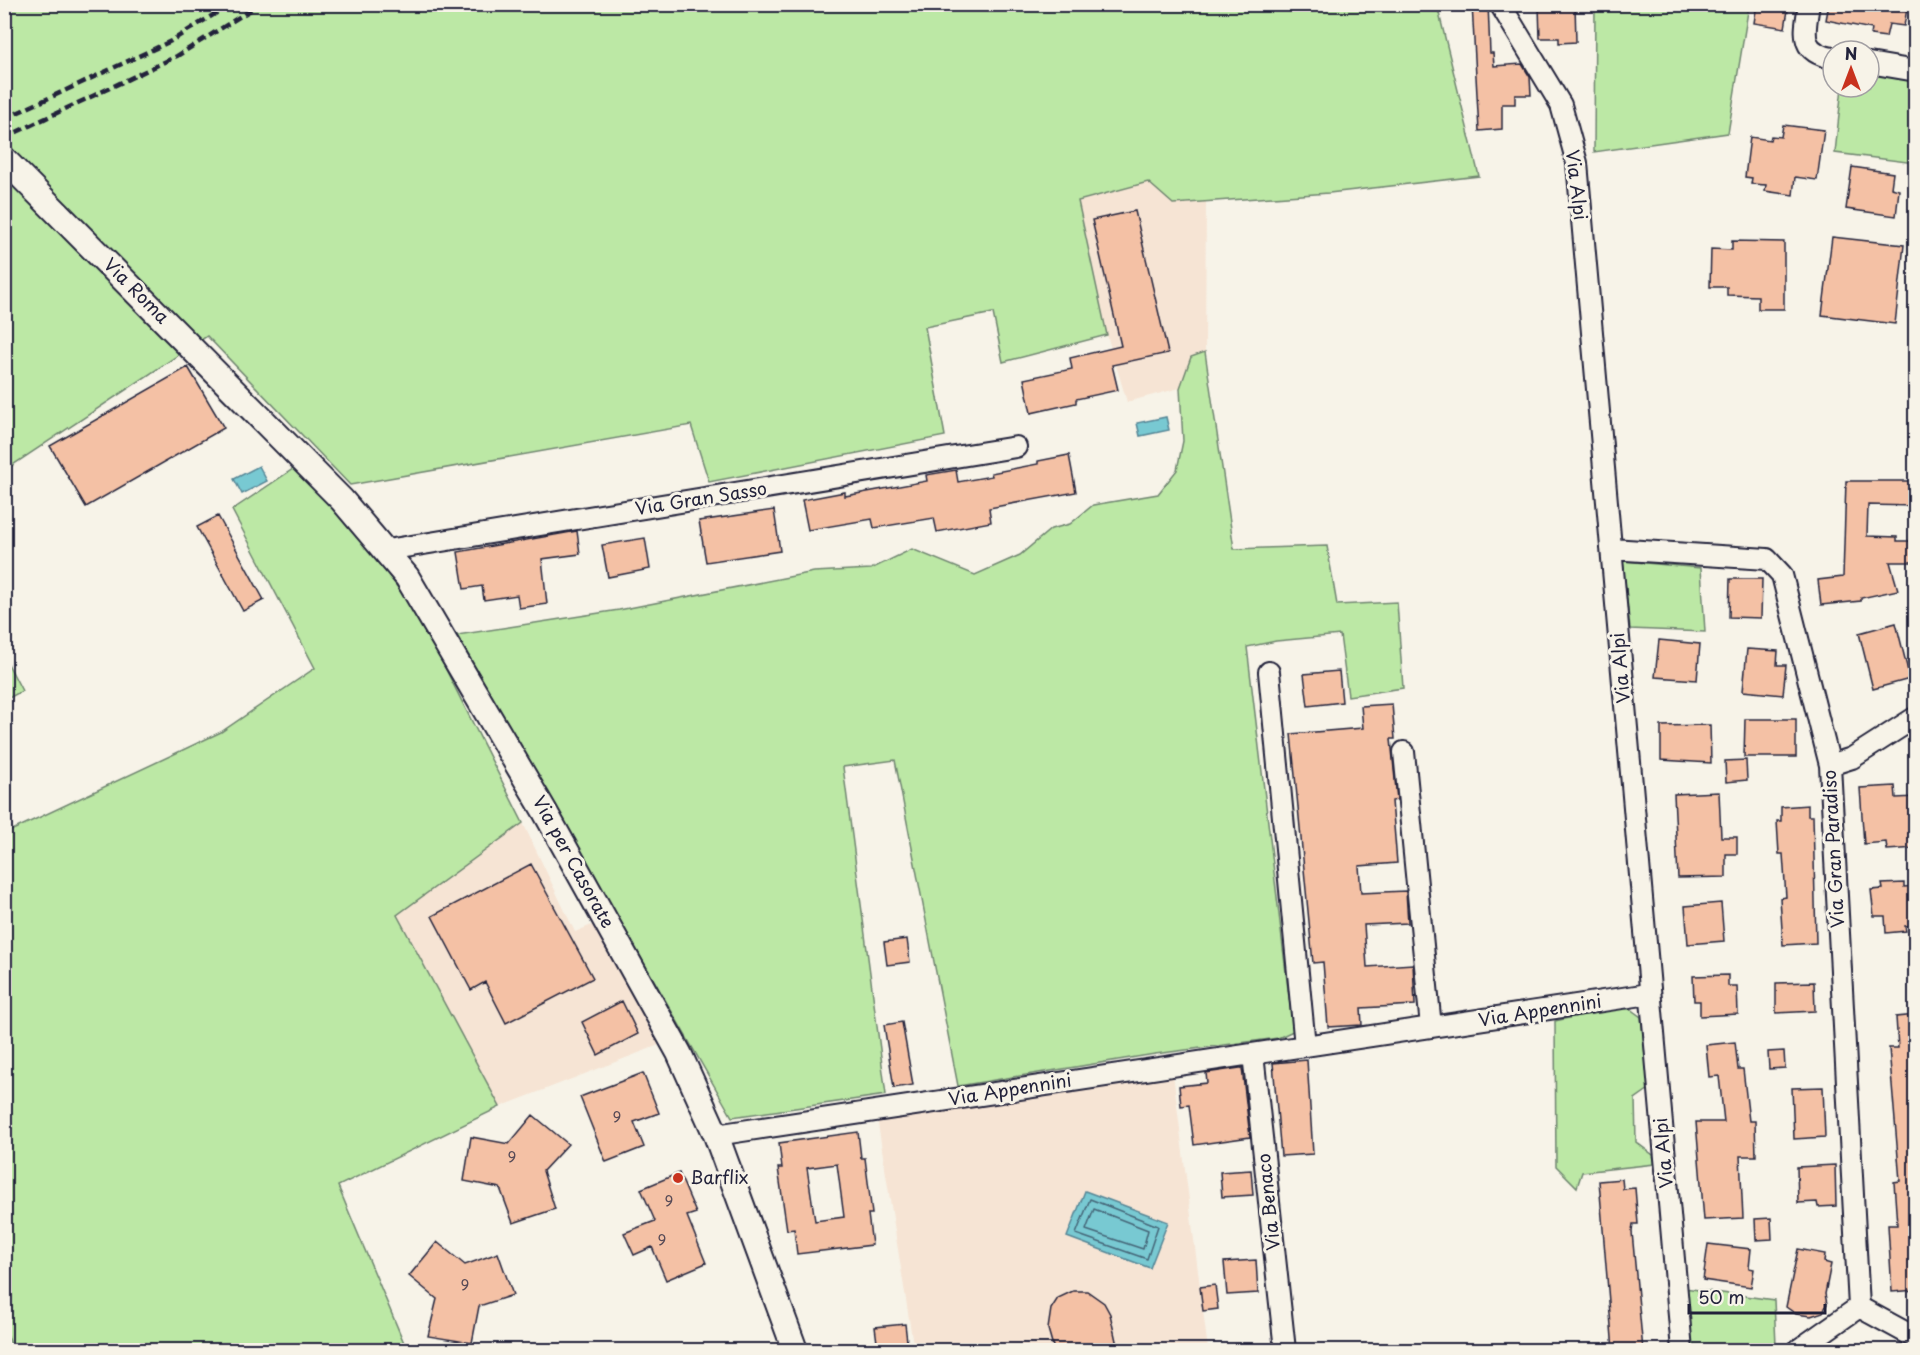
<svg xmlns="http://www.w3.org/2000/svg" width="1920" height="1355" font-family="'Playpen Sans',sans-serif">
  <rect width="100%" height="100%" fill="#f7f3e8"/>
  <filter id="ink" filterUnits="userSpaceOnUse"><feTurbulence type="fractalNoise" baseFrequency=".0167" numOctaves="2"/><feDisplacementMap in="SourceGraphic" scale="12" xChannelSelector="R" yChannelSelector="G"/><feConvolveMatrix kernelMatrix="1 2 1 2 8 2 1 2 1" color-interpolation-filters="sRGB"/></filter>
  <g filter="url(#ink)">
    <path fill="#f6e4d4" d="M1148,182L1173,204L1206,202L1205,352L1191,357L1180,388L1127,402L1107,335L1077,202Z
      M523,823L575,932L594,924L659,1045L500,1107L397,915Z
      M1173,1074L1208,1350H914L877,1118Z"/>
    <path fill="#bce8a5" stroke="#6f8570" stroke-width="1.5" d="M5,5H1437L1479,176L1329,193L1173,204L1148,182L1078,201L1107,335L1003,362L993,313L925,327L945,436L709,482L691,425L350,485L207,336L5,470Z
      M1595,5H1749L1728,133L1594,152Z
      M1869,73L1915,79V163L1835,153L1842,87H1869Z
      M1205,352L1234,549L1327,546L1337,605L1397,602L1403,688L1348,696L1340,635L1276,641L1247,647L1293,1031L1278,1038L1155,1054L958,1086L895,760L843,767L886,1095L732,1117L457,635L619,610L814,572L871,569L912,549L975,575L1020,555L1051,529L1070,524L1093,505L1158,494L1177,470L1183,441L1180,388L1191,357Z
      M296,467L380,563L421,620L523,823L397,915L500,1107L338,1186L407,1350H13L4,1326V834L221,732L315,668L232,510Z
      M1623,561L1701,568L1705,632L1630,629Z
      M5,658L22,691L5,700H4Z
      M1614,1008L1630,1009L1641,1017L1649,1089L1635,1099L1636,1142L1653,1155L1655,1164L1582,1172L1577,1187L1556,1166L1555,1021Z
      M1684,1288L1774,1300L1776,1346L1768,1350H1689Z"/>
    <path fill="#78c9d2" stroke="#568696" stroke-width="1.5" d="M1166,417L1169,430L1140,436L1137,423Z
      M259,466L267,481L242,494L234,479Z
      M1085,1191L1168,1222L1150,1268L1067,1237Z"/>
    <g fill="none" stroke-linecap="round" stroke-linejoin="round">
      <path stroke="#446577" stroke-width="1.5" d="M1090,1199L1158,1226L1147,1259L1076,1234Z
        M1094,1209L1148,1230L1143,1249L1086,1230Z"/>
    </g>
    <path fill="#f4c1a5" stroke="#22223b" stroke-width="1.5" fill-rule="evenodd" d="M1472,4H1488L1490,53H1493L1494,66L1522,64L1530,77L1531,95H1515V104H1502V129L1479,131Z
      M1757,4H1789L1785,28L1754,23Z
      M1829,4H1901V8L1907,9L1904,26L1889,24L1886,37L1871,35L1872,29L1826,20Z
      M1575,5L1576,42L1559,43V38H1540L1539,6Z
      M1783,125L1824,130L1817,180L1795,177L1793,195L1765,191L1766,185L1751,184L1752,178L1745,177L1750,137L1770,140L1771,136L1781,137Z
      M1852,167L1893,173L1891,188L1899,190L1896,216L1846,209Z
      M1135,211L1168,353L1112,365L1118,390L1076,399V403L1031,413L1024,379L1072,369L1070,358L1121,346L1092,220Z
      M1832,237L1904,245L1895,324L1822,315Z
      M1732,241L1784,242V309H1758V296L1727,295V287H1710L1711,249L1732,250Z
      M188,367L224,428L86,507L50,446Z
      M1069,455L1076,492L989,508L991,522L937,532L934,518L874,528L872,519L808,530L802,500L845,492V496L927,481L926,475L956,470L958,482L992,476L991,473L1038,464V461Z
      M1846,481H1916V506L1868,505L1867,536L1897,537V541H1916V562H1890L1898,590L1861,598V601L1821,605L1818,580L1843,577Z
      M774,510L780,551L706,562L699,521Z
      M218,516L264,600L243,611L197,527Z
      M577,531L580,554L542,559L547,604L519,608L517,595L484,600L482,586L464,589L458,552Z
      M645,538L650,569L608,577L602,545Z
      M1730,579H1762L1761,618L1729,617Z
      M1896,623L1910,679L1873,689L1859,633Z
      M1659,640L1700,644L1697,680L1655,677Z
      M1747,649L1778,651L1777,665H1786L1783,695L1743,691Z
      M1339,671L1342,702L1308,706L1304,674Z
      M1392,704L1395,739H1391L1397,800L1392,801L1397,863L1359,866L1361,893L1406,891L1408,923L1364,925L1367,967L1413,964L1415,1005L1361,1008L1362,1025L1328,1027L1323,962L1313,963L1291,734L1363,728L1361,706Z
      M1745,719H1796V757H1744Z
      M1710,725L1711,763L1661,760V726Z
      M1746,760L1747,780L1726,782L1725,761Z
      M1895,786L1896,798L1916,797V848L1887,850L1886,842L1864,844L1860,788Z
      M1719,792L1721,837H1737V854H1726V877L1678,878L1674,794Z
      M1808,805V816H1813L1816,943L1783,945L1780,898L1786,897L1783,854H1779L1777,821H1781V807Z
      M531,864L593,978L506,1023L485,982L471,990L432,916Z
      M1904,883V887L1916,886V925L1905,926L1906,931L1886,933L1885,916H1874L1871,890L1883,889L1882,884Z
      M1721,903L1724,941L1688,944L1685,906Z
      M907,939L910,962L887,965L884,942Z
      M1728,975V986H1737L1738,1014L1700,1016V1001H1694L1693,976Z
      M1814,982L1815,1011L1776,1013V983Z
      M622,1001L638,1034L598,1055L582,1022Z
      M1916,1015V1290L1892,1292L1888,1225H1897L1894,1182L1900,1181L1889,1048H1898L1896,1017Z
      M902,1022L913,1085L894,1088L884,1025Z
      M1735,1042L1738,1069H1743L1749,1121H1755L1756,1156H1740L1743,1218L1704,1220L1696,1122H1724L1719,1076L1709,1077L1706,1045Z
      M1784,1051L1785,1068L1769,1069L1768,1052Z
      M1307,1060L1313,1154L1281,1156L1273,1063Z
      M1240,1068H1242L1250,1137L1194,1145L1189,1105L1181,1106L1179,1086L1207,1083L1206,1073Z
      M643,1073L659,1113L634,1122L644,1147L606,1162L580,1097Z
      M1823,1087L1825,1137L1794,1139L1792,1088Z
      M533,1115L568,1144L543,1171L555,1209L513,1223L500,1188L464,1181L471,1137L509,1144Z
      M858,1132L861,1158H865L872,1214H868L872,1245L797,1254L794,1229L787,1230L778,1168H782L779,1143ZM837,1164L844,1217L815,1221L807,1168Z
      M1835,1165L1836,1206L1818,1207L1817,1202L1798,1203L1797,1167Z
      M1251,1170L1253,1195L1222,1197L1220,1172Z
      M679,1173L696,1213L687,1216L706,1263L666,1280L652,1247L634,1255L624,1233L655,1221L641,1189Z
      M1622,1179L1623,1189L1635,1188L1638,1224H1633L1632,1232L1643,1350H1613L1599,1181Z
      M1771,1218L1772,1239L1756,1240L1755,1219Z
      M437,1242L465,1265L498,1253L513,1295L479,1306L472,1343L428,1336L437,1299L409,1276Z
      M1708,1244L1751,1249L1749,1268L1754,1269L1751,1287L1703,1280Z
      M1798,1249L1825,1254L1824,1262L1831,1264L1825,1294L1827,1304L1823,1312L1811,1316L1796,1314L1786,1307Z
      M1256,1260L1258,1293L1227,1295L1224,1262Z
      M1215,1285L1218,1309L1203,1311L1200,1287Z
      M1073,1291H1087L1104,1303L1110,1314L1118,1350H1054L1048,1329L1051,1309L1058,1298Z
      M905,1324L908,1350H878L875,1327Z"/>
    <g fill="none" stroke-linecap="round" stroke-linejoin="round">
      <g stroke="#22223b" stroke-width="24">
        <path id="minor" d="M1500,4L1561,105L1577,163L1682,1350
          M1809,4C1805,32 1798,52 1833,58
          M1869,63L1916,71
          M1611,549L1767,559L1782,575L1830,765L1859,1307
          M387,550L1016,447
          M1269,672L1305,1046
          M1404,752L1431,1027
          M1830,765L1852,758L1916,717
          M1253,1054L1285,1350
          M716,1135L1649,994
          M1798,1350L1859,1307L1916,1338"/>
      </g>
      <g stroke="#22223b" stroke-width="28">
        <path id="tertiary" d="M4,159L342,500L407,577L544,810L679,1053L716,1135L795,1350"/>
      </g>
      <use href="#minor" stroke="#f7f3e8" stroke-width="20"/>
      <use href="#tertiary" stroke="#f7f3e8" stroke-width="24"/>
      <path stroke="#22223b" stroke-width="4.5" stroke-dasharray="9 4.5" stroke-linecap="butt" d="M4,119L171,41L231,4
        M4,138L177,56L260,4"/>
    </g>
  </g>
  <circle fill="#c8321e" stroke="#f7f3e8" stroke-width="2" cx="678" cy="1178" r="6"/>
  <g text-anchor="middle" stroke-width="6" stroke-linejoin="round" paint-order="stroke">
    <g font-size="15" fill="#564a56">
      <text x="617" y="1122">9</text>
      <text x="512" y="1162">9</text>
      <text x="669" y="1206">9</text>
      <text x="662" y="1245">9</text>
      <text x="465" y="1290">9</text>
    </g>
    <g font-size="18" fill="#22223b" stroke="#f7f3e8">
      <text transform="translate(1576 185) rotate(83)" y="6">Via Alpi</text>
      <text transform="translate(136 291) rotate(45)" y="6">Via Roma</text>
      <text transform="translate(701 499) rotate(-9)" y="6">Via Gran Sasso</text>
      <text transform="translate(1621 668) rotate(-95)" y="6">Via Alpi</text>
      <text transform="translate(1834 849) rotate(-93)" y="6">Via Gran Paradiso</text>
      <text transform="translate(573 862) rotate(61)" y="6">Via per Casorate</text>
      <text transform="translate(1540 1011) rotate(-9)" y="6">Via Appennini</text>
      <text transform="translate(1010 1090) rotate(-9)" y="6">Via Appennini</text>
      <text transform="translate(1664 1153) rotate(-95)" y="6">Via Alpi</text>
      <text transform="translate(1269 1202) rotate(-96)" y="6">Via Benaco</text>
    </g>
    <g font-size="18" fill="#22223b" stroke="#f7f3e8" text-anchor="start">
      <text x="690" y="1184">Barflix</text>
    </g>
  </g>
  <rect width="1920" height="1355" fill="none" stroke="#f7f3e8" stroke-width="24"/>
  <rect x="12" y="12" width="1896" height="1331" fill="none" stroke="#22223b" stroke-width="2" filter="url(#ink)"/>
  <g transform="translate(1851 69)"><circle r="28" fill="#f7f3e8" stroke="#a29fa3" stroke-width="1.5"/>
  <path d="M0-4.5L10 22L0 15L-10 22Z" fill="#c8321e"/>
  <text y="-9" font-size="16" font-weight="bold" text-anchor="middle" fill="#22223b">N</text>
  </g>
  <path d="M1689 1304v9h136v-9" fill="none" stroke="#22223b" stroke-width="3"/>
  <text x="1698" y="1304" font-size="18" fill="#22223b" stroke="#f7f3e8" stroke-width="4.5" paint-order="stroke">50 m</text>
</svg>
